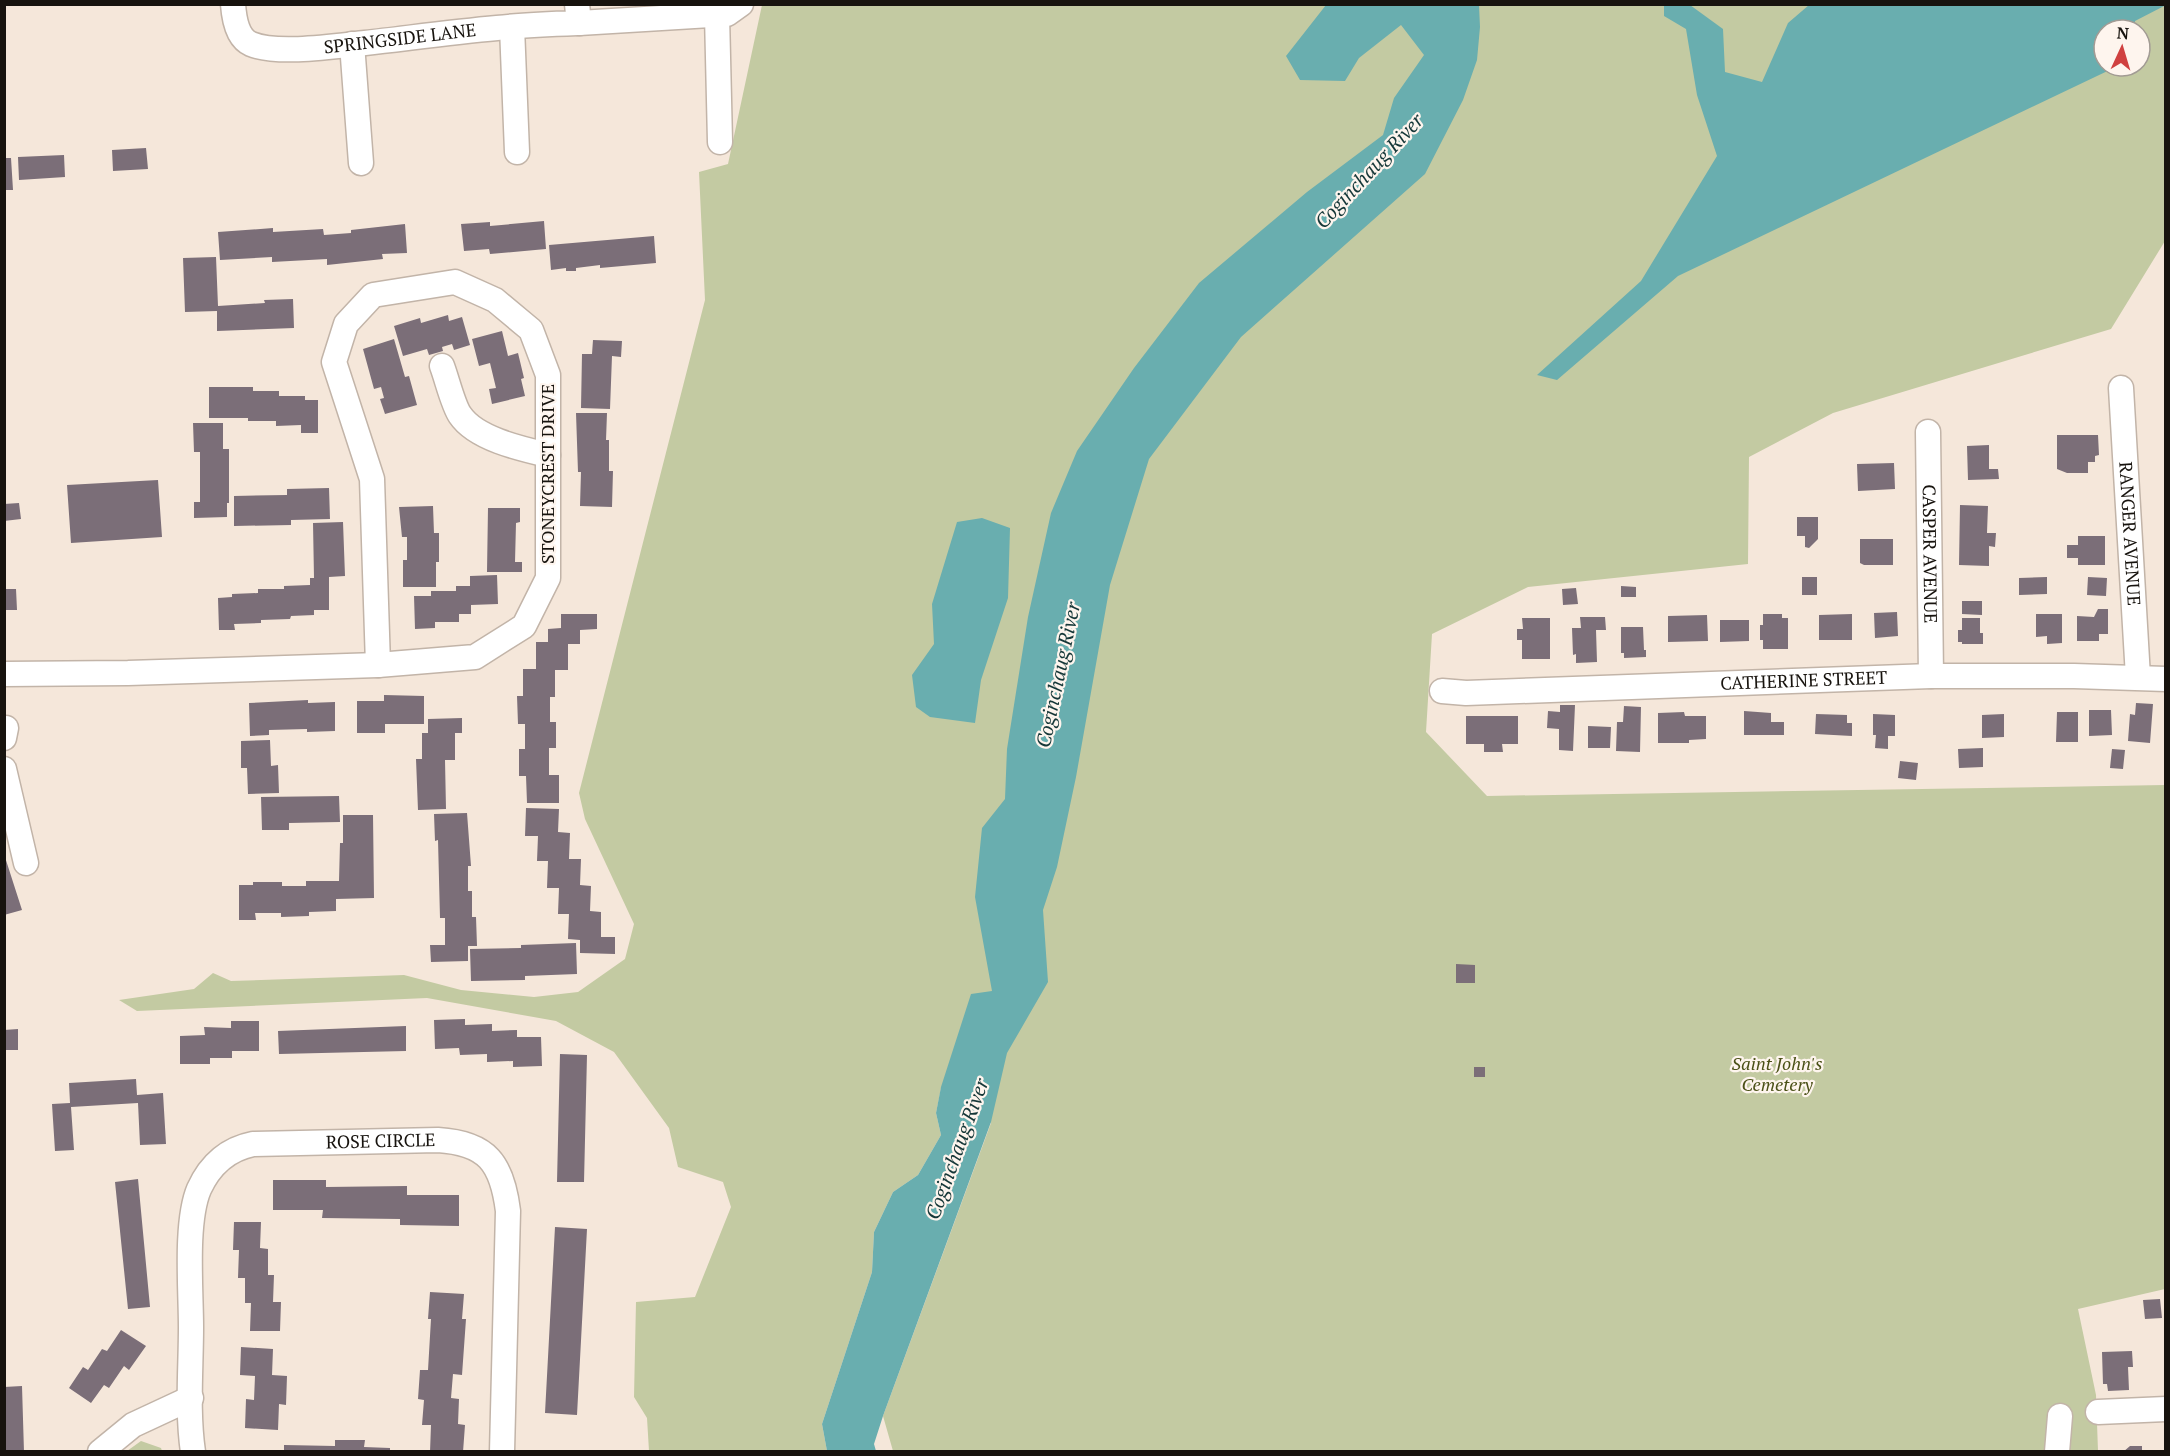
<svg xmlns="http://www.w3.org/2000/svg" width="2170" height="1456" font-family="'PT Serif',serif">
  <rect width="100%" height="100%" fill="#f5e7da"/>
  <path fill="#c3caa2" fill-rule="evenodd" d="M762,5H2165V241L2111,329L1833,413L1749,457L1748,564L1528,587L1432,634L1426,732L1487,796L2165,785V1289L2078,1309L2096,1395L2098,1451H893L883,1416L991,1123L941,1088L936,1113L941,1135L918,1175L893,1192L874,1232L872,1272L822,1424L827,1451H649L647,1418L634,1397L636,1302L695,1297L731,1207L723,1182L678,1167L669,1128L614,1052L556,1021L427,998L137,1011L119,1000L194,989L213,973L231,981L404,975L461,990L534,997L578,992L625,959L634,924L585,819L579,793L705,300L699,172L728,164ZM2104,30H2140V66H2104Z
    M141,1441L161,1448L162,1451H127Z"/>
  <path fill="#69aeaf" d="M1326,5H1479L1480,27L1477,60L1463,100L1425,174L1241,337L1149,459L1110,585L1076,777L1057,867L1043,910L1048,982L1007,1053L991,1122L883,1416L874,1444L876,1451H827L822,1424L872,1272L874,1232L893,1192L918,1175L941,1135L936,1113L941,1087L971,994L992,991L975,897L982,828L1005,799L1007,749L1028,617L1051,513L1077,451L1134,368L1199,283L1307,192L1383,135L1394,98L1424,55L1401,25L1359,58L1345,81L1300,80L1286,56Z
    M1664,5H1690L1723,29L1725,72L1762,82L1788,23L1809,5H2166L2135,21V30H2104V66H2118L1678,276L1557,380L1537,375L1641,281L1717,156L1697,95L1686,29L1664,16Z
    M982,518L1010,528L1008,598L981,680L975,723L930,717L916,707L912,675L934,644L932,604L957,522Z"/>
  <path fill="#7b6e78" d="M146,148L148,169L113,171L112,150Z
    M64,155L65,177L19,180L18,157Z
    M4,158H11L13,190H4Z
    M544,221L546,249L490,254L489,249L464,251L461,224L490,222V226Z
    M405,224L407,253L382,254L383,259L327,265V259L272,262V257L220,260L218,232L273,228V232L323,229L324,235L351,233V230Z
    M654,236L656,263L600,268V265L576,268V271H566V268L551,270L549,245Z
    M216,257L218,306L265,303L264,300L293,299L294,328L217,331V311L185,312L183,258Z
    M448,315L449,321L462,317L470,345L454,350L452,344L442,347L443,351L429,355L427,349L403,356L394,326L420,318L421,323Z
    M502,331L508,356L518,353L524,378L521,379L525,396L492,404L489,389L496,388L490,363L479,366L472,339Z
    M394,339L405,377L409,376L417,405L385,414L380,399L384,398L381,387L374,389L363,349Z
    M593,340L622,341L621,357L612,356L610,409L581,408L582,354H592Z
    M209,387H253V391H279V396H305V400H318V433H301V425L276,426V421H248V418H209Z
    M576,413H607L606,440H609V471H613L612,507L580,506L581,472H578Z
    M193,423H223V449H229V503H227V517L194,518V502H200V452H194Z
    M2057,435H2098L2099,455L2095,456V462H2088V473H2067L2057,469Z
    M1989,445V469H1998L1999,479L1968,480L1967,446Z
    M1894,463L1895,489L1858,491L1857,464Z
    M158,480L162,537L71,543L67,485Z
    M329,488L330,519L291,520V525L234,526V496L287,495V489Z
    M19,503L21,519L4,521V504Z
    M1960,505L1988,506L1987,533H1996L1995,547L1989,546V566L1959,565Z
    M433,506L434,533H439V562H436V587H403V560H407V537H402L399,507Z
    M488,508H520V522L516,523L515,562H522V572H487Z
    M1797,517H1818V539L1809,548L1805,547V536H1797Z
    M343,522L345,576L329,577V610H314V615L291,616L290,619L261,620V623L234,624L235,630H219L218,598L232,597V594L258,593V589H284V586L310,585V578H314L313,523Z
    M2078,536H2105V565H2078V558H2067V545H2078Z
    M1860,539H1893V565H1864L1860,563Z
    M497,575L498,604L471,605V614H459V622H435V628L415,629L414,596H431V591H456V586H470V576Z
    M1802,577H1817V595H1802Z
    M2047,577V594L2019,595V578Z
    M2088,577L2107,578L2106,596L2087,595Z
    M1621,586L1636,587V597H1621Z
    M1576,588L1578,604L1563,605L1562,589Z
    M4,589H16L17,610H4Z
    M1962,601H1982V615L1962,614Z
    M2098,609H2108V634H2099V641H2077V616L2094,617Z
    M1897,612L1898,636L1875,638L1874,613Z
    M561,614H597V629L580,630V644H568V670H555V697H550V722H556V748H549V775H559V803H527L526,776H519V749H525V724H518L517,696H523V669H536V642H548V629L561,628Z
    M1763,614H1782V618H1788V649H1763V640H1760V625H1763Z
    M1852,614V640H1819V615Z
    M2036,614H2062V643L2047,644V636L2036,637Z
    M1707,615L1708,641L1668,642V616Z
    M1580,617H1605L1606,630H1596L1597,662L1576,663V654L1573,655L1572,628H1581Z
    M1522,618H1550V659H1522V640H1517V629H1523Z
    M1962,618H1980V633H1983V644H1962V642H1958V630H1962Z
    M1720,620H1749V641L1720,642Z
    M1621,627H1643L1644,650H1646V657L1624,658V653H1621Z
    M384,695L424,696V724H385V733H357V701H384Z
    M308,700V703L335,702V731L307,732V729L269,730V735L250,736L249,703Z
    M2136,703L2153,704L2150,743L2128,741L2130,714L2135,715Z
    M1560,705H1575L1573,751L1559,750V729L1547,728L1548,711L1560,712Z
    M1624,706L1641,707L1640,752L1616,751L1617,722H1623Z
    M2089,710H2111L2112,735L2089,736Z
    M1744,711L1771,713V722H1784V735H1744Z
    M1684,712L1685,716H1706V739L1689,740V743H1658V713Z
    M2057,712H2078V742H2056Z
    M1816,714L1847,715V723H1852V736L1815,734Z
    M1873,714L1895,715V736H1888V749L1875,748L1876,735H1873Z
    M2004,714V737L1982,738V715Z
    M1466,716H1518V744H1502L1503,752H1484V744H1466Z
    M462,718V733H455V760H445L446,809L418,810L416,759H422V733H428V719Z
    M1588,726L1611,727L1610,748H1588Z
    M270,740L271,766L278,765L279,793L248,794L247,768H241V741Z
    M1983,748V767L1959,768L1958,749Z
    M2112,749L2125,750L2123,769L2110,768Z
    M1900,761L1918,763L1916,780L1898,778Z
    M339,796L340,822L289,823V830H262L261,797Z
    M526,808L559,809L558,832L570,833L569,859H581L580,885L591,886L590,911L601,912V937H615V954L580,953V940L568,939L569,914H558L559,888H547L548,861H537L538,836H525Z
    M467,813L471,866H468V891H472V917H476L477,946H468V961L431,962L430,945H445V918H440L438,840L435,841L434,814Z
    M343,815H373L374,898L336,899V911L309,912V916L281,917V913H255L256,920H239V885H253V882H282V886H306V881H339L340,843H343Z
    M4,854L22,910L4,915Z
    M576,943L577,974L525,976V980L471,981L470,949L521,948V945Z
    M1456,964L1475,965V983H1456Z
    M465,1019V1025L492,1024V1031L517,1030V1037H541L542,1066L513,1067V1061L487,1062V1054L460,1055L459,1048L435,1049L434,1020Z
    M231,1021H259V1051H232V1058H210V1064H180V1036L205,1035L204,1027L231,1028Z
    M406,1026V1051L279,1054L278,1031Z
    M18,1029V1050H4V1030Z
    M560,1054L587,1055L584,1182H557Z
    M1474,1067H1485V1077H1474Z
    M136,1079L137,1095L163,1093L166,1144L140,1145L138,1103L71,1107L74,1150L55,1151L52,1104L70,1103L69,1083Z
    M138,1179L150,1307L128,1309L115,1182Z
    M273,1180H326V1187L407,1186V1195H459V1226L400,1225V1219L322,1218L323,1210H273Z
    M234,1222H261L260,1248L268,1249V1275H274L273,1302H281L280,1331H250L251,1303H245V1278H238L239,1250H233Z
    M555,1227L587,1229L577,1415L545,1413Z
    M430,1292L464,1294L462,1319H466L462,1375L453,1374L451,1398L459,1399L458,1424L465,1425L463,1452H430L431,1425H422L424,1400L418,1399L420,1370H428L431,1319H428Z
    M2160,1299L2162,1318L2145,1319L2143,1300Z
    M121,1330L146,1346L129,1370L124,1366L109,1388L104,1385L91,1403L69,1388L83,1367L88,1370L102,1349L107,1351Z
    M241,1347L273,1349L272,1375L287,1376L286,1405L279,1404L278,1430L245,1428L246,1399L254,1400L255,1376L240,1375Z
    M2132,1351L2133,1367H2128L2129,1390L2108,1391L2107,1384H2103L2102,1352Z
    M22,1386L24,1452H4V1387Z
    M335,1440H365L364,1447L390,1448V1452H284V1445L335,1446Z
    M2130,1446H2142V1452H2123Z"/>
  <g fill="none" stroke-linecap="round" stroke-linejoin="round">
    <g stroke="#c2b4a8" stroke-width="27">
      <g id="minor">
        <path id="s1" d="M233,4C234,18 237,38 251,44C277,55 336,46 365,43C409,38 453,32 497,28C524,25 552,24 579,23L577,4"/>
        <path d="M717,15L720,142"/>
        <path d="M579,23L727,14L741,4"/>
        <path d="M512,27L517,152"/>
        <path d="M352,44L361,163"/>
        <path d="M455,282L495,300L531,330L548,375V578L524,626L475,657L378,665L372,479L334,362L346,324L373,295Z"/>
        <path d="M442,366C447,379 453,405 460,415C476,439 522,449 548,455"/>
        <path id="s2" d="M2121,388L2138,677"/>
        <path id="s3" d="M1928,432L1931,676"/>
        <path d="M4,674L128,673L378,665"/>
        <path id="s4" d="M1442,691L1466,693L1931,676H2074L2166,679"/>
        <path d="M4,738L6,728"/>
        <path d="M4,769L26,863"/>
        <path d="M2098,1412L2166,1409"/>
        <path d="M100,1452L133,1425L191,1398"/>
        <path id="s5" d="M193,1452C187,1411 191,1368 191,1327C191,1290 185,1222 199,1189C210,1165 228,1149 253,1144L438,1140C487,1143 502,1163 508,1211L502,1452"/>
        <path d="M2057,1452L2060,1416"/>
      </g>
    </g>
    <use href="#minor" stroke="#fff" stroke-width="24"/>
  </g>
  <g text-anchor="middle" stroke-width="4.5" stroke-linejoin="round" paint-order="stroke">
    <g font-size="18" fill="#17130e" stroke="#fef5ee">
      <text dy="6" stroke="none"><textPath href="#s1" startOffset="196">SPRINGSIDE LANE</textPath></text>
      <text transform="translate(548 474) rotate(-90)" y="6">STONEYCREST DRIVE</text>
      <text dy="6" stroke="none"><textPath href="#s2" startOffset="146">RANGER AVENUE</textPath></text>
      <text dy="6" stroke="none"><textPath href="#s3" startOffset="122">CASPER AVENUE</textPath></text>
      <text dy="6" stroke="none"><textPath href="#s4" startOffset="362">CATHERINE STREET</textPath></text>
      <text dy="6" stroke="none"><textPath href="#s5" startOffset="465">ROSE CIRCLE</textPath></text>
    </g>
    <g font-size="18" font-style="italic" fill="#4a5016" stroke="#fef5ee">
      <text x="1777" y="1070">Saint John's<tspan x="1777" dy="21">Cemetery</tspan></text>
    </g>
    <g font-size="20" font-style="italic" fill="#153738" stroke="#fef5ee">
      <text transform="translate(1369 171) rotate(-47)" y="7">Coginchaug River</text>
      <text transform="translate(1058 675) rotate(-78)" y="7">Coginchaug River</text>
      <text transform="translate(957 1149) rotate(-70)" y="7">Coginchaug River</text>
    </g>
  </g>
  <rect width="2170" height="1456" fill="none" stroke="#17130e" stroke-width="12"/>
  <g transform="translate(2122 48) rotate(4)"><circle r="28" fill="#fef5ee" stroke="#a29b94" stroke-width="1.5"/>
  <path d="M0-4.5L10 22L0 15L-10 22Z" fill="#d04140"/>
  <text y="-9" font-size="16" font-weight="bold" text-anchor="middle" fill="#17130e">N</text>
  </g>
</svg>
